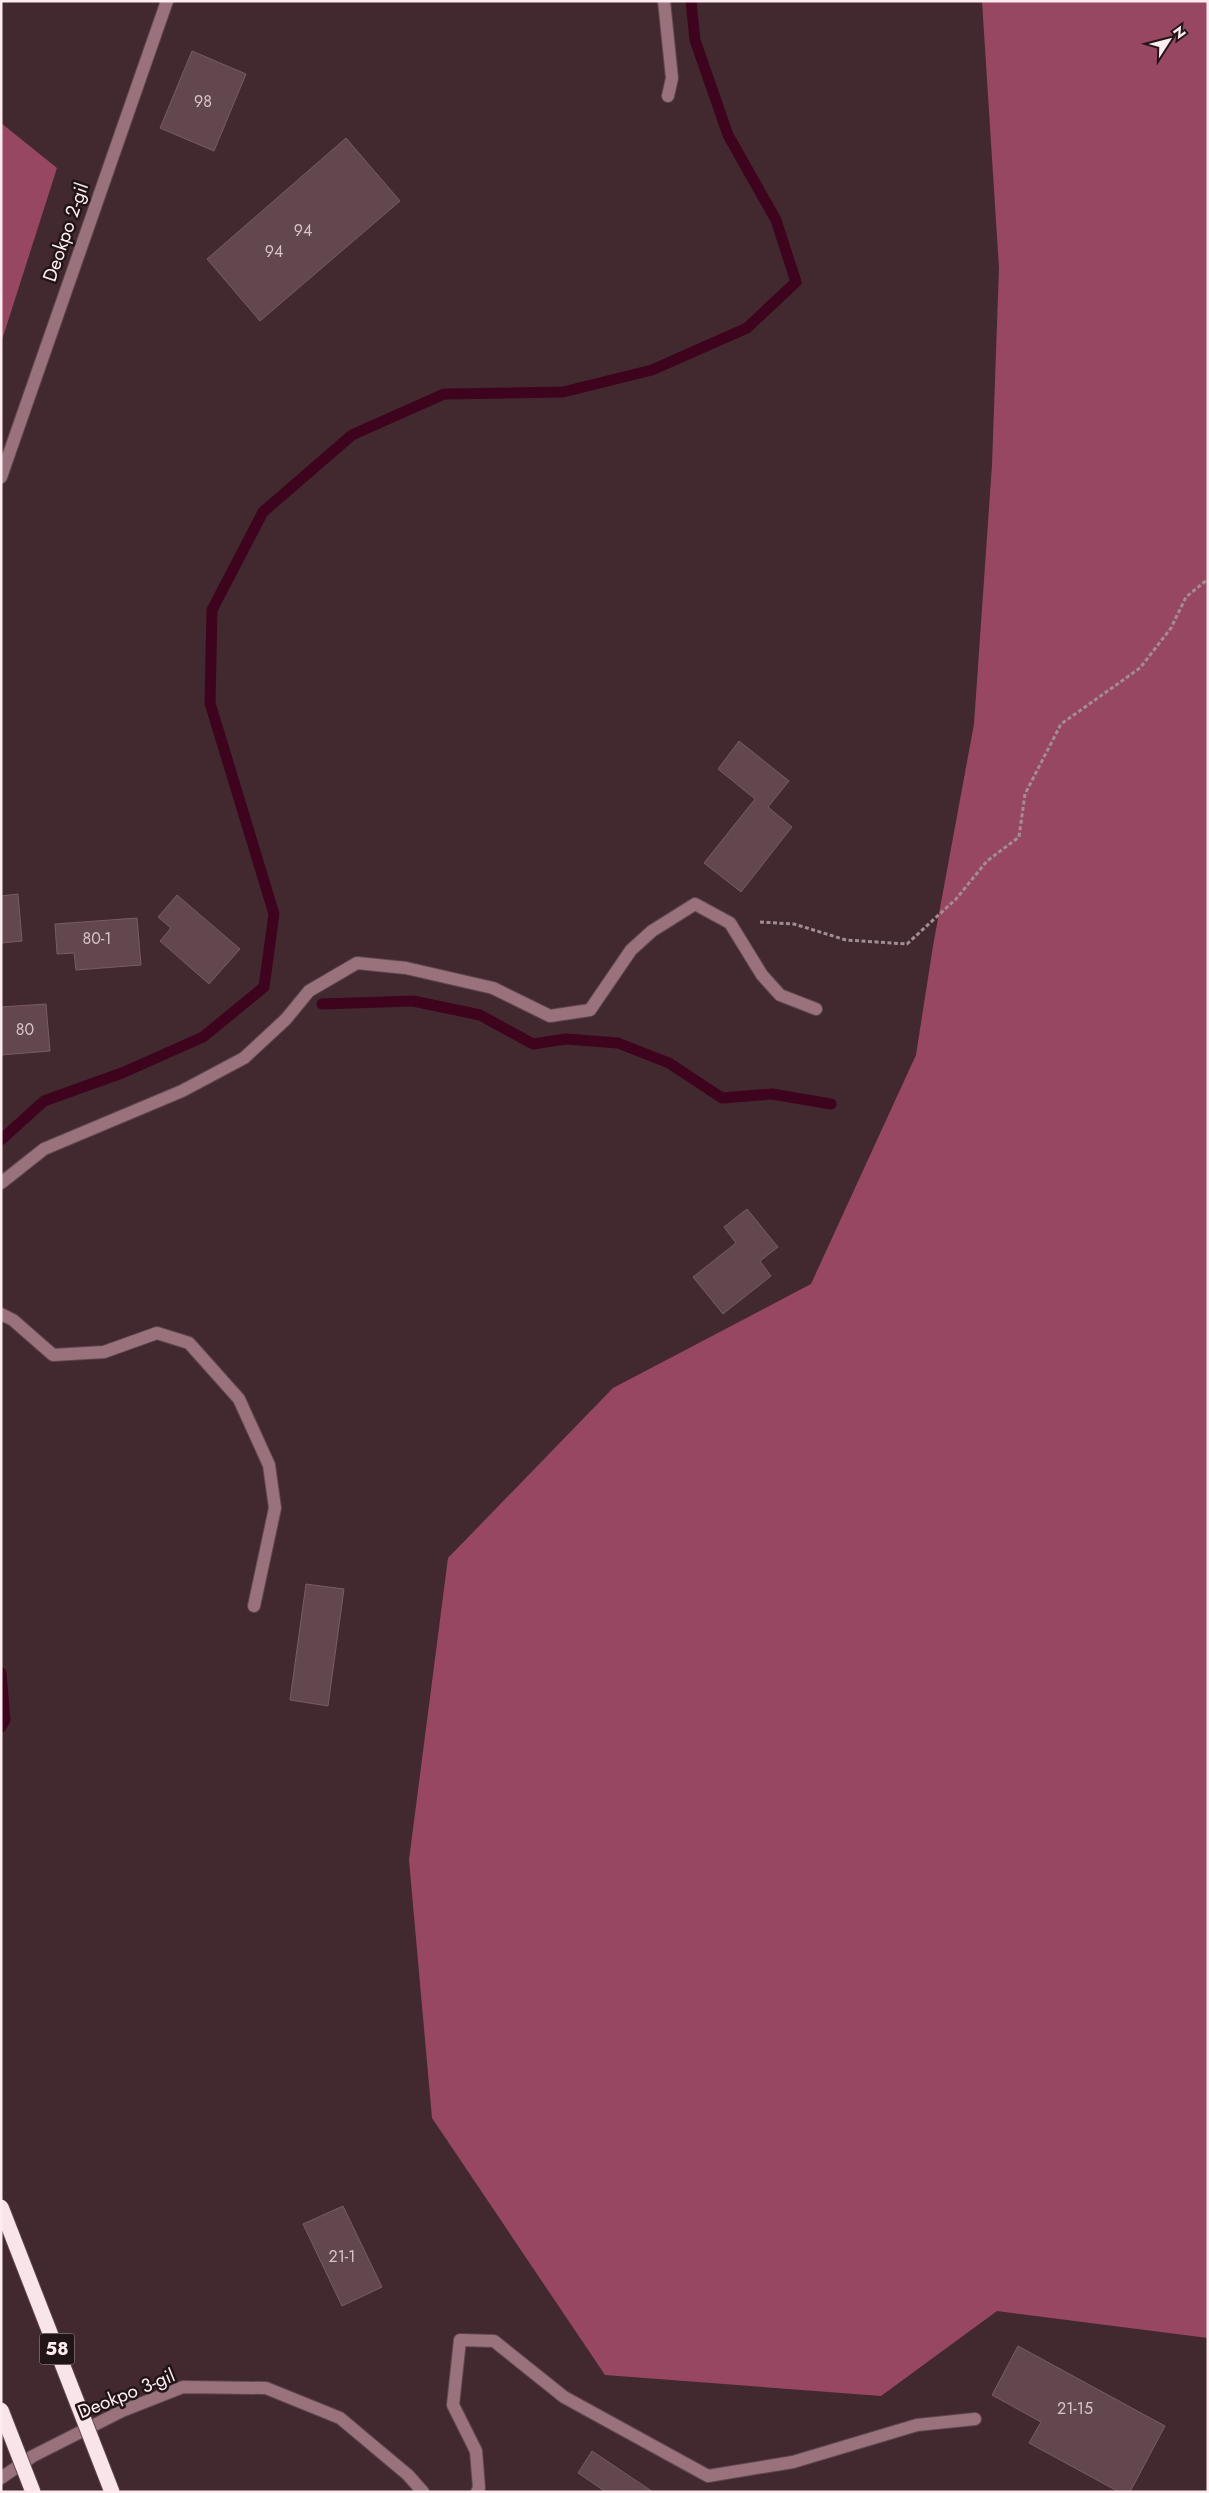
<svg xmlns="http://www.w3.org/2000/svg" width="1209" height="2493" font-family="Jost,sans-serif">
  <rect width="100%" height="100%" fill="#422930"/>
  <path fill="#984762" d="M982,1H1208V2338L997,2311L881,2396L605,2375L432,2118L409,1860L448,1558L613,1388L811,1284L916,1055L933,946L974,724L992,465L999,268Z
    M1,123L57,168L1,343Z"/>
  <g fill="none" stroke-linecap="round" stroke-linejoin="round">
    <path stroke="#3f041d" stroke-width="11" d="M322,1004L413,1001L480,1015L533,1044L566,1039L618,1043L669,1063L722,1098L772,1094L831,1104
      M1,1140L44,1101L122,1073L203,1037L264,987L274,914L210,703L212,610L263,512L352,435L444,394L563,392L652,370L747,328L796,282L776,220L728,135L695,40L691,1
      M1,1673L5,1720L1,1727"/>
  </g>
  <path fill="#63474e" stroke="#795b63" d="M192,51L246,74L214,151L160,128Z
    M346,138L400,201L260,321L207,259Z
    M739,741L789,781L768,807L792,827L741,892L704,863L755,799L718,769Z
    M18,894L22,941L1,943V896Z
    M177,895L240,949L209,984L160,941L171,928L158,917Z
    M137,918L141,965L76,970L74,953L57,954L55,924Z
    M46,1004L50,1051L1,1055V1007Z
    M747,1209L778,1247L760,1261L771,1276L723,1314L693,1277L736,1243L724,1227Z
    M306,1584L344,1589L328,1706L290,1700Z
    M343,2206L382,2287L342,2306L303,2224Z
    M1018,2346L1165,2426L1130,2492H1119L1029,2443L1041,2422L992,2395Z
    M592,2451L653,2492H606L578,2473Z"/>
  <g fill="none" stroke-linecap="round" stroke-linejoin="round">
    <g stroke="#60484f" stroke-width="14">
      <path id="minor" d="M664,1L672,78L668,96
        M1,477L167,1
        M1,1183L44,1149L182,1091L244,1058L286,1019L309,991L357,963L406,968L493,988L550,1016L590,1010L631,950L652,931L695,904L730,923L762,975L780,995L816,1009
        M1,1314L13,1320L53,1355L104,1352L157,1333L189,1343L239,1399L269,1465L275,1508L254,1606
        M1,2478L33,2456L122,2411L183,2387L266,2388L340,2418L408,2475L423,2492
        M477,2492L479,2488L476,2451L453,2405L460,2340L494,2341L564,2397L708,2476L793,2462L917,2425L975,2419"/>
    </g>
    <path stroke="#a38d93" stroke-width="3" stroke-dasharray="4 2.5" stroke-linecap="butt" d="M760,922L794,924L846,940L907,944L956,899L987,861L1019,837L1025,794L1061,724L1140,668L1171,628L1186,597L1208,579"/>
    <use href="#minor" stroke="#99727c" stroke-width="12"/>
    <g stroke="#60484f" stroke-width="17" stroke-linecap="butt">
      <path id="highway-bridge" d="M1,2207L112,2492
        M1,2410L33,2492"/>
    </g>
    <use href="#highway-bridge" stroke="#f8e4e9" stroke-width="15"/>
  </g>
  <g text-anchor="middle" stroke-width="5" stroke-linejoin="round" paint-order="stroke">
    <g font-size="16" fill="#d7c3c8">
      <text x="203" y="107">98</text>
      <text x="303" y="236">94</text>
      <text x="274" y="257">94</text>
      <text x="97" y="944">80-1</text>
      <text x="25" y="1035">80</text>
      <text x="342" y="2262">21-1</text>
      <text x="1075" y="2414">21-15</text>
    </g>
    <rect fill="#211518" stroke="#bcacaf" stroke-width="1" x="39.5" y="2333.5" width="35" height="31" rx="4"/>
    <g font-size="18" font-weight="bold" fill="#feecf0">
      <text x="57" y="2355">58</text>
    </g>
    <g font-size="19" fill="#feecf0" stroke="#211518">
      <text transform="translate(65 232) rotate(-71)" y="7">Deokpo 2-gil</text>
      <text transform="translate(126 2393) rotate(-22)" y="7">Deokpo 3-gil</text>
    </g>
  </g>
  <rect width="1209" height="2493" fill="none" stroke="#feecf0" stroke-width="5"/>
  <g transform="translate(1169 40) rotate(54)" stroke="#211518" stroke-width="4" paint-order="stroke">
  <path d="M0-4L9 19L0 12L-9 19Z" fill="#feecf0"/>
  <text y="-8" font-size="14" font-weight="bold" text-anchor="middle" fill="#feecf0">N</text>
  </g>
</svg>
